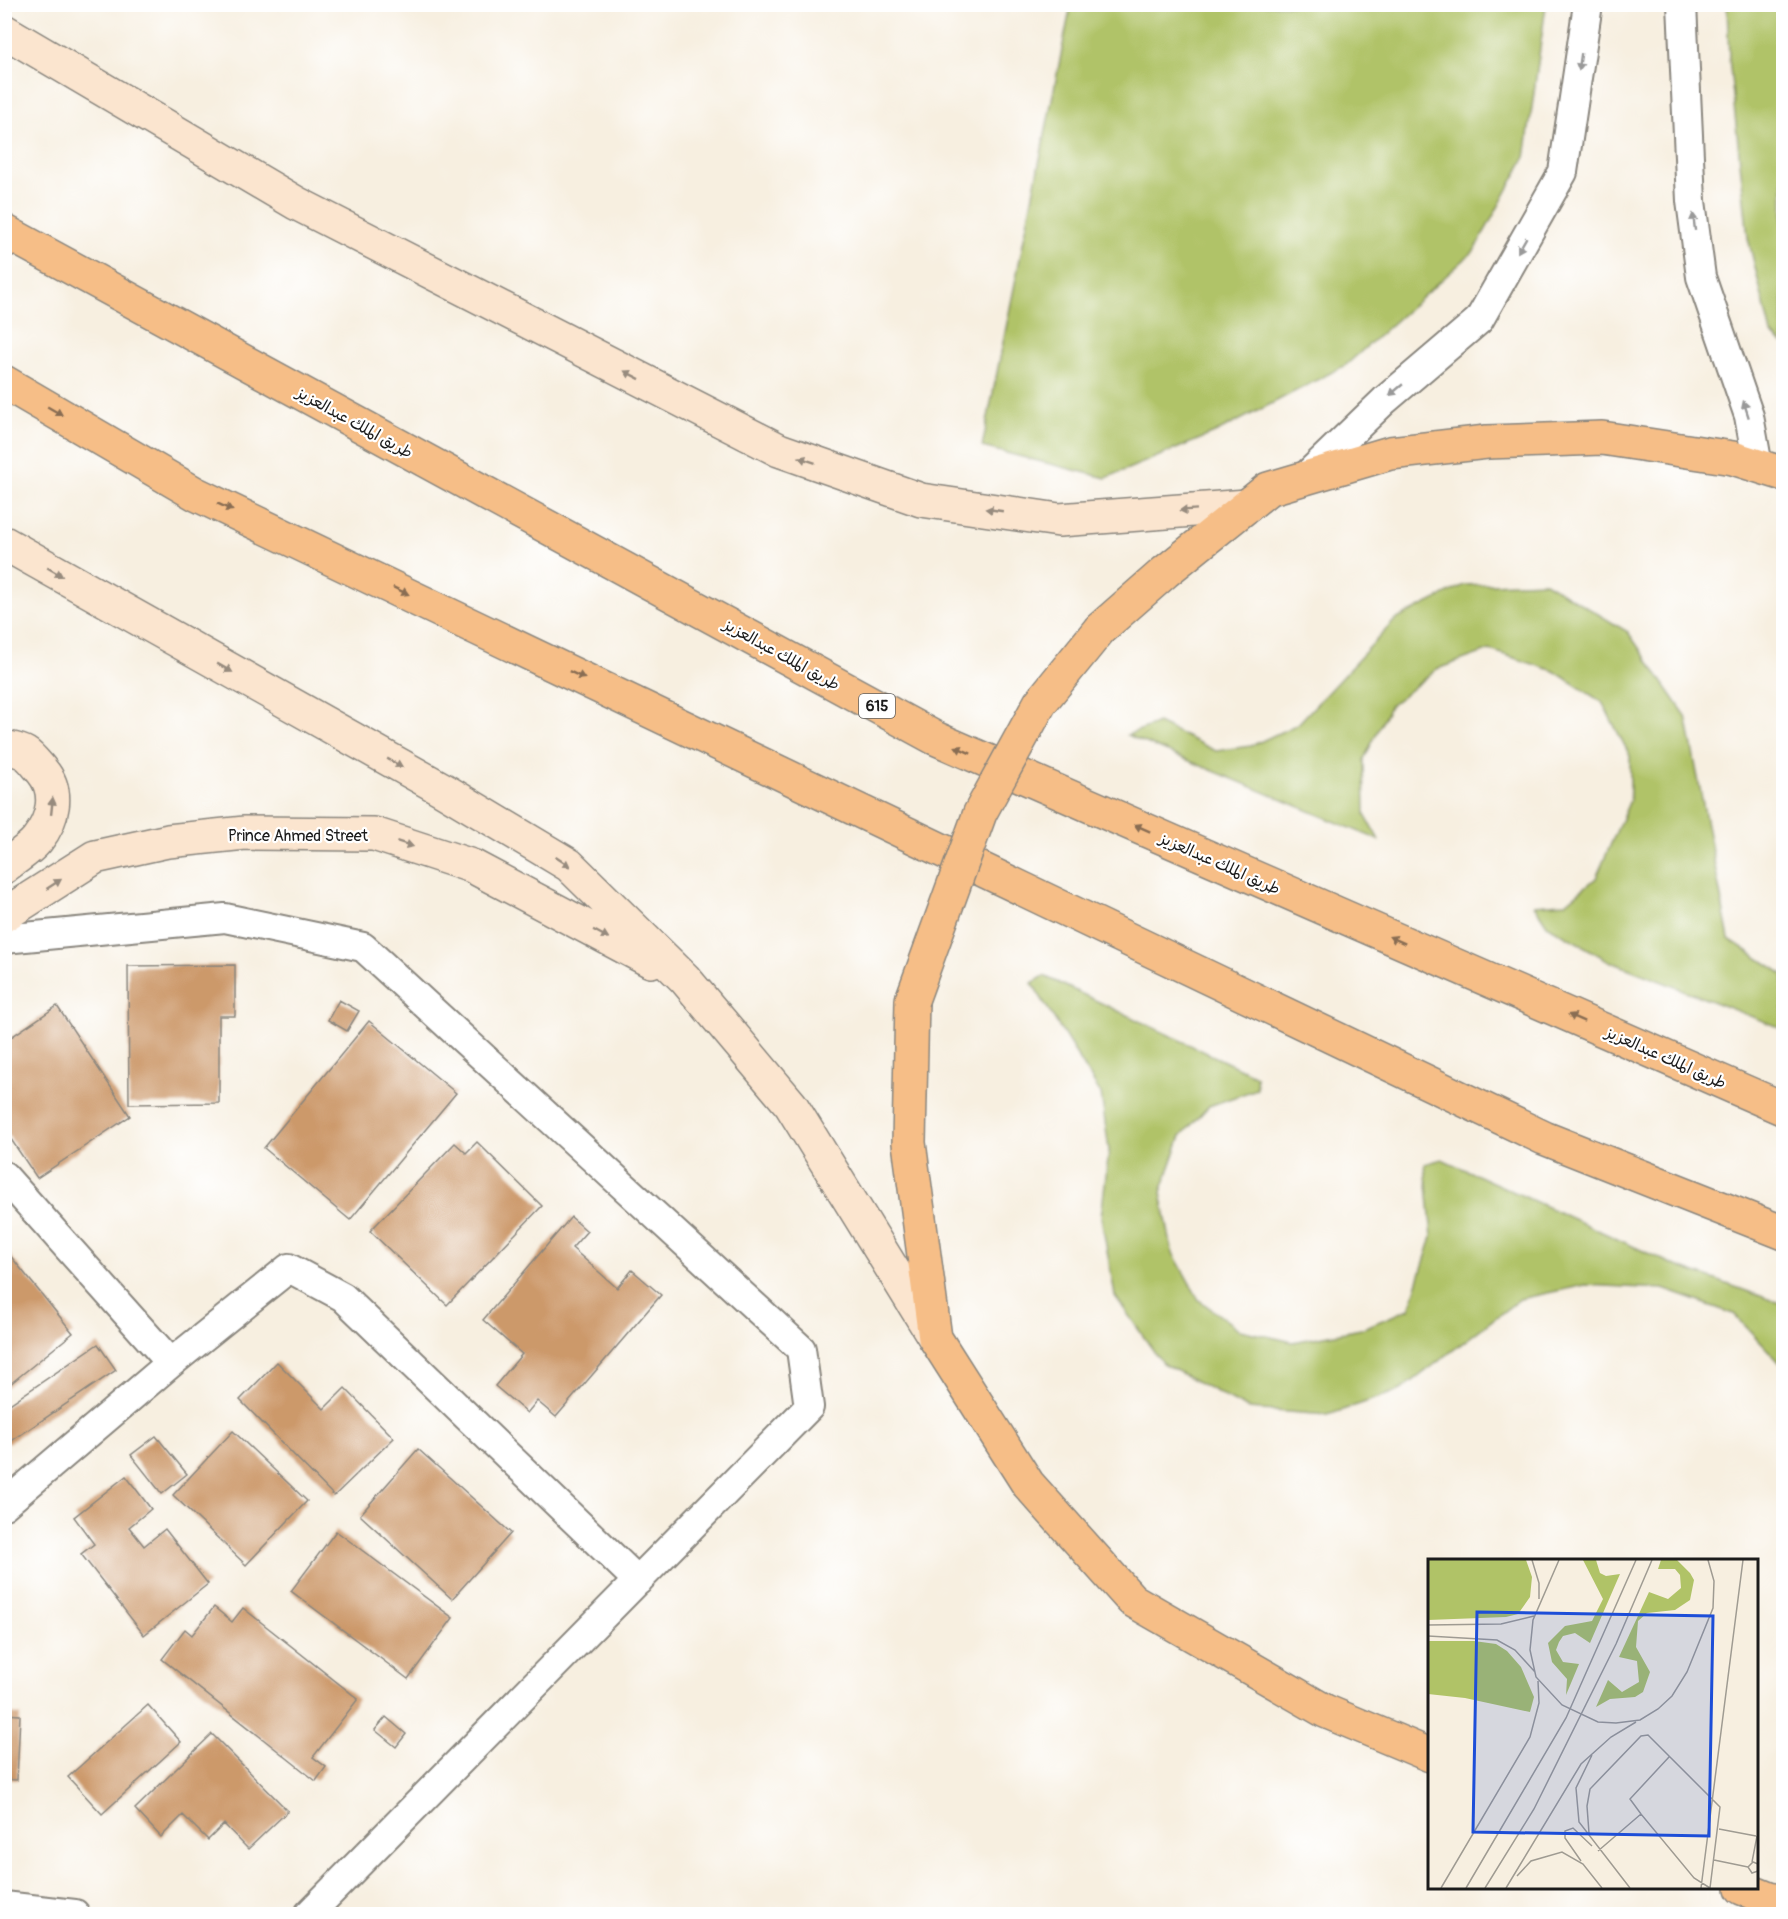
<svg xmlns="http://www.w3.org/2000/svg" width="1788" height="1919" font-family="Pangolin,'Playpen Sans Arabic',sans-serif">
  <rect width="100%" height="100%" fill="#fff"/>
  <filter id="ink" filterUnits="userSpaceOnUse"><feTurbulence type="fractalNoise" baseFrequency=".0167" numOctaves="2"/><feDisplacementMap in="SourceGraphic" scale="12" xChannelSelector="R" yChannelSelector="G"/><feConvolveMatrix kernelMatrix="1 2 1 2 8 2 1 2 1" color-interpolation-filters="sRGB"/></filter>
  <filter id="wash" filterUnits="userSpaceOnUse"><feTurbulence type="fractalNoise" baseFrequency=".008" numOctaves="4" result="noise"/><feDisplacementMap in="SourceGraphic" scale="24" xChannelSelector="R" yChannelSelector="G"/><feGaussianBlur stdDeviation="1.35" result="paint"/><feColorMatrix in="noise" values="0 0 0 0 0 0 0 0 0 0 0 0 0 0 0 0 0 1.4 0 .05"/><feComposite in="paint" operator="in"/></filter>
  <g filter="url(#wash)">
    <rect width="100%" height="100%" fill="#f7efe0"/>
    <path fill="#b0c367" stroke="#667042" stroke-width="1.5" d="M1071,5H1546L1525,158L1474,251L1346,365L1217,432L1106,478L982,447Z
      M1727,5H1783V344L1771,334L1748,238L1729,58Z
      M1545,582L1628,632L1686,716L1729,939L1783,974V1029L1609,961L1547,925L1534,905L1566,903L1596,878L1630,800V756L1602,702L1554,671L1490,650L1437,669L1390,706L1364,759L1365,815L1379,840L1127,735L1158,723L1216,751L1251,746L1298,724L1395,620L1464,585Z
      M1044,976L1256,1076L1257,1089L1209,1106L1181,1136L1161,1192L1172,1251L1199,1300L1240,1330L1293,1342L1361,1329L1409,1309L1432,1237L1425,1164L1442,1159L1674,1265L1783,1304V1366L1734,1314L1663,1289L1585,1285L1520,1299L1401,1390L1328,1415L1248,1409L1162,1363L1115,1296L1101,1217L1109,1150L1101,1094L1032,983Z"/>
    <g id="blocks">
      <path fill="#cc996b" d="M235,965V1016H219V1103L129,1104L128,966Z
        M339,1000L359,1011L347,1031L328,1020Z
        M57,1006L130,1116L37,1178L4,1129V1042Z
        M369,1021L456,1093L350,1220L264,1148Z
        M477,1142L542,1206L447,1305L370,1231L455,1143L466,1153Z
        M571,1217L587,1231L572,1248L617,1288L632,1270L661,1295L556,1417L537,1401L527,1413L495,1386L522,1354L483,1320Z
        M4,1248L73,1333L4,1389Z
        M98,1344L116,1370L4,1446V1408Z
        M277,1362L324,1409L345,1388L394,1438L334,1496L240,1400Z
        M233,1431L307,1501L246,1565L173,1495Z
        M156,1436L187,1474L162,1494L131,1455Z
        M418,1449L511,1533L452,1599L360,1515Z
        M126,1476L151,1509L129,1527L144,1546L165,1529L208,1584L144,1635L81,1554L94,1544L74,1517Z
        M336,1531L453,1618L408,1679L291,1591Z
        M214,1607L232,1622L243,1608L358,1699L313,1757L326,1767L316,1781L162,1659L185,1629L192,1635Z
        M148,1705L181,1742L102,1814L68,1777Z
        M4,1714L20,1715L17,1780L4,1779Z
        M386,1717L406,1734L396,1747L375,1730Z
        M212,1734L288,1811L248,1849L224,1824L208,1840L183,1815L161,1837L135,1809Z"/>
    </g>
  </g>
  <g filter="url(#ink)">
    <use href="#blocks" fill-opacity="0" stroke="#8a867e" stroke-width="1.5"/>
    <g fill="none" stroke-linecap="round" stroke-linejoin="round">
      <g stroke="#8a867e" stroke-width="32">
        <path id="street" d="M1682,4L1691,201L1701,277L1749,416L1758,466
          M1304,478L1385,400L1479,320L1563,172L1588,4
          M4,939L225,918L363,947L801,1349L809,1407L309,1914
          M4,1176L171,1363L4,1505
          M171,1363L289,1268L343,1297L638,1581
          M4,1906L75,1914"/>
      </g>
      <g stroke="#8a867e" stroke-width="36">
        <path id="secondary" d="M4,31L296,203L779,450L921,500L1059,520L1247,506
          M4,543L442,789L569,865L685,979L791,1105L935,1338
          M4,747C28,752 27,753 42,771C60,792 53,820 37,840C29,850 15,858 4,867
          M4,915L95,857L168,841L245,833L374,834L472,866L651,961"/>
      </g>
      <g stroke="#8a867e" stroke-width="36">
        <path id="primary" d="M1100,629L1165,572L1268,489L1390,453L1487,442L1602,438L1733,458L1784,474
          M912,1000L909,1143L935,1338L1028,1484L1132,1600L1325,1711L1430,1755
          M1742,1888L1769,1899L1784,1902"/>
      </g>
      <g stroke="#8a867e" stroke-width="36">
        <path id="highway" d="M4,231L935,738L1784,1109
          M4,382L196,494L1544,1138L1784,1233"/>
      </g>
      <use href="#street" stroke="#fff" stroke-width="28"/>
      <use href="#secondary" stroke="#fbe5cf" stroke-width="33"/>
      <use href="#primary" stroke="#f6be87" stroke-width="33"/>
      <use href="#highway" stroke="#f6be87" stroke-width="33"/>
      <g stroke="#8a867e" stroke-width="36" stroke-linecap="butt">
        <path id="primary-bridge" d="M912,1000L980,813L1040,703L1100,629"/>
      </g>
      <use href="#primary-bridge" stroke="#f6be87" stroke-width="33"/>
    </g>
    <defs><path id="oneway-solid" d="M-6-.8H1V-3.2L6.5 0L1 3.2V.8H-6Z" transform="scale(1.5)"/></defs>
    <g fill="#999">
      <use href="#oneway-solid" transform="translate(1580 62) rotate(98)"/>
      <use href="#oneway-solid" transform="translate(1694 222) rotate(-97)"/>
      <use href="#oneway-solid" transform="translate(1522 245) rotate(120)"/>
      <use href="#oneway-solid" transform="translate(1396 390) rotate(140)"/>
      <use href="#oneway-solid" transform="translate(1746 409) rotate(-108)"/>
    </g>
    <g fill="#978b7e">
      <use href="#oneway-solid" transform="translate(632 375) rotate(-153)"/>
      <use href="#oneway-solid" transform="translate(807 460) rotate(-161)"/>
      <use href="#oneway-solid" transform="translate(994 510) rotate(-172)"/>
      <use href="#oneway-solid" transform="translate(1188 510) rotate(176)"/>
      <use href="#oneway-solid" transform="translate(55 572) rotate(30)"/>
      <use href="#oneway-solid" transform="translate(225 668) rotate(29)"/>
      <use href="#oneway-solid" transform="translate(395 763) rotate(29)"/>
      <use href="#oneway-solid" transform="translate(52 806) rotate(-84)"/>
      <use href="#oneway-solid" transform="translate(405 844) rotate(18)"/>
      <use href="#oneway-solid" transform="translate(563 862) rotate(34)"/>
      <use href="#oneway-solid" transform="translate(54 884) rotate(-33)"/>
      <use href="#oneway-solid" transform="translate(601 934) rotate(28)"/>
    </g>
    <g fill="#896d52">
      <use href="#oneway-solid" transform="translate(55 411) rotate(30)"/>
      <use href="#oneway-solid" transform="translate(225 507) rotate(25)"/>
      <use href="#oneway-solid" transform="translate(401 591) rotate(25)"/>
      <use href="#oneway-solid" transform="translate(577 675) rotate(25)"/>
      <use href="#oneway-solid" transform="translate(963 750) rotate(-156)"/>
      <use href="#oneway-solid" transform="translate(1142 828) rotate(-156)"/>
      <use href="#oneway-solid" transform="translate(1397 940) rotate(-156)"/>
      <use href="#oneway-solid" transform="translate(1576 1018) rotate(-156)"/>
    </g>
  </g>
  <g text-anchor="middle" stroke-width="4.5" stroke-linejoin="round" paint-order="stroke">
    <rect fill="#fff" stroke="#606060" stroke-width="1.5" x="859" y="694" width="36" height="24" rx="4.5"/>
    <g font-size="15" font-weight="bold" fill="#1c1c1c">
      <text x="877" y="711">615</text>
    </g>
    <g font-size="16" fill="#1c1c1c" stroke="#fff">
      <text transform="translate(355 422) rotate(29)" y="6">طريق الملك عبدالعزيز</text>
      <text transform="translate(782 654) rotate(29)" y="6">طريق الملك عبدالعزيز</text>
      <text x="298" y="841">Prince Ahmed Street</text>
      <text transform="translate(1220 863) rotate(24)" y="6">طريق الملك عبدالعزيز</text>
      <text transform="translate(1666 1057) rotate(24)" y="6">طريق الملك عبدالعزيز</text>
    </g>
  </g>
  <g transform="translate(1428 1559)">
    <rect width="330" height="330" fill="#f7efe0"/>
    <path d="M0,1H98L104,18L102,38L90,55L78,58L0,61ZM155,1H168L172,14L178,17L192,15L162,84L147,74L135,77L131,83L128,91L135,103L151,105L138,136L139,120L124,103L120,84L137,67L164,62L175,40ZM233,1H249L262,14L266,21L262,41L247,51L219,54L210,62L208,88L222,113L215,133L207,138L182,140L168,148L180,121L194,133L211,123L209,102L191,98L221,33L240,40L253,29L252,16L247,10H230ZM0,82H46L68,85L79,92L93,108L106,138L102,153L37,139L0,135Z" fill="#b0c367"/>
    <path fill="none" stroke="#9f9b92" stroke-width="1.5" d="M104,1L111,24V40M131,1L105,61L102,91L108,118L134,146L170,163L188,164L212,161L230,150L244,137L259,113L285,49L286,22L280,1M0,66L73,65L106,57M0,77L69,81L87,91L107,113M164,196L148,229L151,263L202,329M213,255L202,240L241,198M291,270L328,277M161,274L159,247L162,230L213,177L220,176L292,248L282,329M170,292L213,255L266,319L282,329M286,301L320,308M153,302L137,279V272L145,269L164,287M324,303L329,277M330,305L325,303L320,308L324,314L330,312M89,317L103,302L134,293L155,305L174,329M13,329L102,178L111,144L110,122M38,329L138,159L208,1M57,329L106,250L188,85L224,1M78,329L153,205L183,178L208,163M273,329L315,1"/>
    <path fill="#1d4ed8" fill-opacity="0.15" stroke="#1d4ed8" stroke-width="3" d="M49,53L285,57L281,277L45,273Z"/>
    <rect width="330" height="330" fill="none" stroke="#1c1c1c" stroke-width="3"/>
  </g>
  <rect width="1788" height="1919" fill="none" stroke="#fff" stroke-width="24"/>
</svg>
